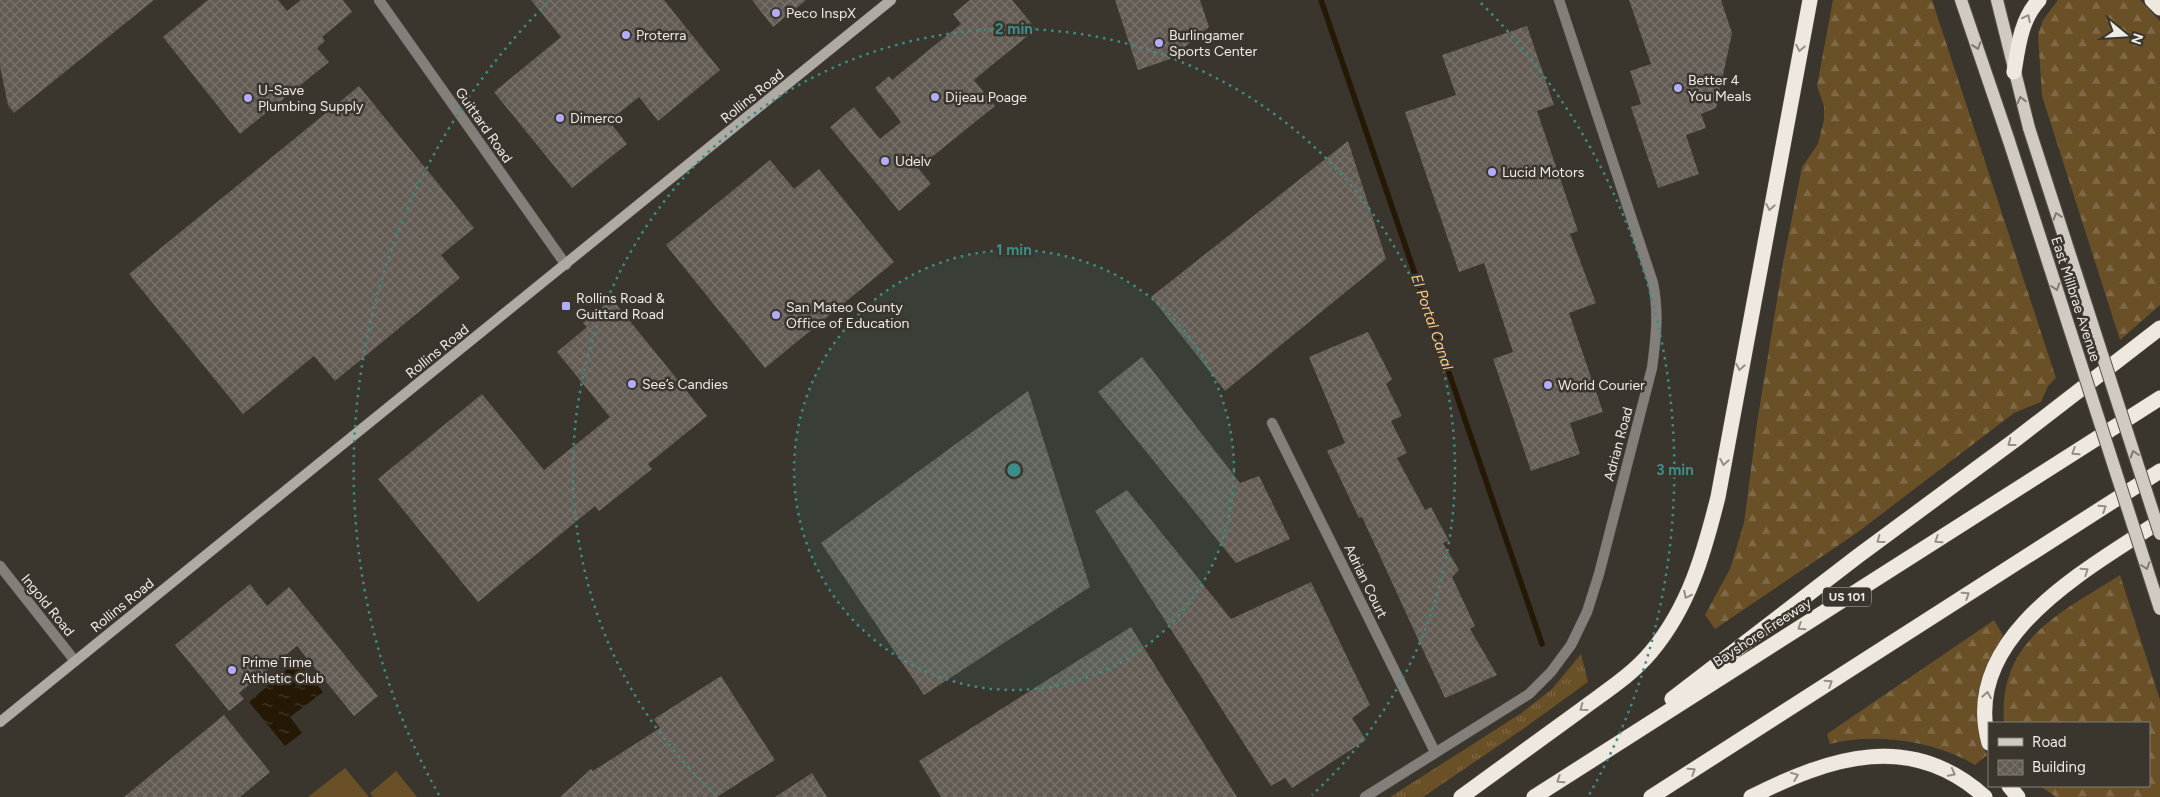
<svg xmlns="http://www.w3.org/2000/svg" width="2160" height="797" font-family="Figtree,sans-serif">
  <defs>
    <pattern id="grass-tufts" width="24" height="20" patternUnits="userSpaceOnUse" patternTransform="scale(1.25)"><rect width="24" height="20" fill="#6a5027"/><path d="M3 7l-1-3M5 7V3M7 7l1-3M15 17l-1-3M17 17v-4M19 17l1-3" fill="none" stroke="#806946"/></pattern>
    <pattern id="forest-firs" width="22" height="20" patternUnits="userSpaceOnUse" patternTransform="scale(1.25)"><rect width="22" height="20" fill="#6a5027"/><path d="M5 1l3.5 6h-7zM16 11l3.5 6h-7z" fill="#806946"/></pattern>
    <pattern id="water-ripples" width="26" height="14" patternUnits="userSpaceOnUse" patternTransform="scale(1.25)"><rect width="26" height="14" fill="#251906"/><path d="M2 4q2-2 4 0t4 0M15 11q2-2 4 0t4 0" fill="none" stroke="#453b2a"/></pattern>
    <pattern id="building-cross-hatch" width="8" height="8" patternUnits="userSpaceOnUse" patternTransform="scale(1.25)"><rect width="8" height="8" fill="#615b53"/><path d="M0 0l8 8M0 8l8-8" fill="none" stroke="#78736c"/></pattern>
  </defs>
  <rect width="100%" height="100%" fill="#3a352d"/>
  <path fill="url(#grass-tufts)" d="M1581,654L1588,682L1523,729L1423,797H1390L1520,714L1552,689Z"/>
  <path fill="url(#forest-firs)" d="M1833,0H1932L2056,378L2048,386L2041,402L2014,413L1858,532L1715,629L1705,615L1730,569L1744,523L1757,423L1783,263L1802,167L1818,144L1824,120V106L1817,86Z
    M2058,0H2140L2160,21V305L2120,340L2042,96L2038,35L2043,20Z
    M2120,575L2160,700V797H2056L2040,786H2149V723H2004C1998,640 2059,614 2120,575Z
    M1994,620L2003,635C1978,676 1969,710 1987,755L1975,765C1936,741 1874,732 1830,744L1827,734Z"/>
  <path fill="#6a5027" d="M345,768L369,797H308Z
    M396,771L417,797H373L370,793Z"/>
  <path fill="url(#water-ripples)" d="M296,659L323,692L290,717L302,733L285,746L249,702L293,664L292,662Z"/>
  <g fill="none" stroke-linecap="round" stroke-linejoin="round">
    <path stroke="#251906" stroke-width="5.5" d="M1321,0L1542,644"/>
  </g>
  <path fill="url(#building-cross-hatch)" d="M0,0H154L14,113L8,105L0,66Z
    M208,0H278L287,11L301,0H343L352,12L322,37L325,41L317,48L329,62L240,134L163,37Z
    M531,0H664L720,70L658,121L639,97L609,121L627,144L572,188L494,92L561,37Z
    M752,0H806L773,27Z
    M970,0H1012L1036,29L974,80L995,106L918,168L931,184L899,211L830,127L854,107L880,139L901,122L875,88L889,76L892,80L961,24L953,14Z
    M1115,0H1200L1209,27L1170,59L1138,70Z
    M1629,0H1721L1732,33L1716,108L1701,114L1706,128L1686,135L1699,174L1658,188L1631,107L1641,104L1630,71L1651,64Z
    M1527,26L1554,105L1537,111L1578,231L1570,234L1596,303L1569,313L1603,412L1570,423L1580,454L1531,471L1493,359L1513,352L1484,263L1459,272L1405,112L1456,95L1442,55Z
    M359,86L474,228L441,255L460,278L335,381L314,356L243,414L129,274Z
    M1348,141L1386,259L1225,391L1151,297Z
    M770,160L794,189L819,169L894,262L765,368L666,245Z
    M612,299L707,416L648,464L652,469L599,511L595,506L478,602L378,479L482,394L544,470L610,417L557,352L587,327L583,323Z
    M1368,332L1392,379L1386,384L1402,416L1391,421L1407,453L1397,458L1425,510L1431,507L1449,541L1443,543L1459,570L1452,577L1475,626L1470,629L1497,675L1445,698L1362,517L1359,518L1327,451L1345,443L1309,357Z
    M1142,357L1240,483L1259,476L1290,539L1236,563L1098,392Z
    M1028,391L1090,587L924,695L821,543Z
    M1127,490L1231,619L1311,582L1370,705L1352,718L1366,740L1292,788L1285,778L1271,786L1095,511Z
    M250,584L267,606L289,587L378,696L354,716L297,646L239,693L244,699L229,711L175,645Z
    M1131,627L1237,797H941L919,761Z
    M721,676L775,760L717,797H560L591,769L593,771L660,728L654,719Z
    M224,715L270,772L240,797H124Z
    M812,773L827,797H775Z"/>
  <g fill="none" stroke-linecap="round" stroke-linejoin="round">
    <g stroke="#57524b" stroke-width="11">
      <path id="minor" d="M379,0L566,265
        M1272,423L1435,752
        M0,566L75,661
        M1365,797L1529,694L1551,672L1571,645L1587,612L1599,574L1652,368C1656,339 1659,312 1653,283L1559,0"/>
    </g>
    <g stroke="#57524b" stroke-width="11">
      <path id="secondary" d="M0,722L891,0"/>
    </g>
    <g stroke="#57524b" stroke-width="14">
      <path id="primary" d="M1961,0L2009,141
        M1997,0L2029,128"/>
    </g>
    <g stroke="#57524b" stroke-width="16">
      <path id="motorway" d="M2152,0L2160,8
        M2014,72C2018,47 2021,19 2039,0
        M1672,699L1858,556L2015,440L2160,328
        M1989,743C1959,637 2088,569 2160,521
        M2009,786L2018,797
        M1461,797C1500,769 1539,740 1578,712C1603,693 1631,676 1651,652C1689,607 1704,553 1718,497L1810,0
        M1534,797L2160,398
        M1651,797L2160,471
        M1751,797C1830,757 1911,730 1985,797"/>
    </g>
    <use href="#minor" stroke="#83807c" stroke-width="10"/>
    <use href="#secondary" stroke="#aeaaa4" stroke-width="10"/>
    <use href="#primary" stroke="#d0cac2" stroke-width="12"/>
    <use href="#motorway" stroke="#efe8de" stroke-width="15"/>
    <g stroke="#57524b" stroke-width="14" stroke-linecap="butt">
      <path id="primary-bridge" d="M2029,128L2160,534
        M2009,141L2160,609"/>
    </g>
    <use href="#primary-bridge" stroke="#d0cac2" stroke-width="12"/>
  </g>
  <defs><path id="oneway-chevron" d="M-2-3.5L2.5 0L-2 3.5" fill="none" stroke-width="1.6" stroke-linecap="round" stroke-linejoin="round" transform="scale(1.25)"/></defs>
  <g stroke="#948e86">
    <use href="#oneway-chevron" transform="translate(2027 18) rotate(-63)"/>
    <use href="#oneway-chevron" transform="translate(1800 48) rotate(101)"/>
    <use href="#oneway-chevron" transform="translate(1770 207) rotate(100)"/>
    <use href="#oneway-chevron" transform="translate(1740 367) rotate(100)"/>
    <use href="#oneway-chevron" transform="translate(2011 443) rotate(143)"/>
    <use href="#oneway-chevron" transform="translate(2075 452) rotate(147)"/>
    <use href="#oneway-chevron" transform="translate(1724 462) rotate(100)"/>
    <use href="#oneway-chevron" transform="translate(2103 508) rotate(-33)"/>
    <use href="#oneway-chevron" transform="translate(1880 540) rotate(144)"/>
    <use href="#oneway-chevron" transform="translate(1938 540) rotate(147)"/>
    <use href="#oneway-chevron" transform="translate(2085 571) rotate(-34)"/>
    <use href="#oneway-chevron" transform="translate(1687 595) rotate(117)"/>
    <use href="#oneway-chevron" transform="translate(1966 595) rotate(-33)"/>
    <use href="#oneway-chevron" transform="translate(1801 627) rotate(147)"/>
    <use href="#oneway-chevron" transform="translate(1829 683) rotate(-33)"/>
    <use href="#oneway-chevron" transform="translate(1987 695) rotate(-80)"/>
    <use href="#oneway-chevron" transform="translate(1583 708) rotate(144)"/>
    <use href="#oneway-chevron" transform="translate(1692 771) rotate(-33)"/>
    <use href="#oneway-chevron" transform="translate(1952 773) rotate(28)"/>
    <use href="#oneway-chevron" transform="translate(1795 776) rotate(-21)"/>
    <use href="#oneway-chevron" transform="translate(1560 780) rotate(147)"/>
  </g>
  <g stroke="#7e7870">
    <use href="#oneway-chevron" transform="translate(1977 46) rotate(71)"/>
    <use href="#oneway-chevron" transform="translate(2021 100) rotate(-105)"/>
    <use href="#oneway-chevron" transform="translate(2057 216) rotate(-108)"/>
    <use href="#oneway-chevron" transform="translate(2056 287) rotate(72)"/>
    <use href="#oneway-chevron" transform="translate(2134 454) rotate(-108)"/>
    <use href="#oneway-chevron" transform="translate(2146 566) rotate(72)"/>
  </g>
  <circle cx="1014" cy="470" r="220" fill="#3c8d86" fill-opacity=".12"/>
  <g fill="none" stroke="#3c8d86" stroke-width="2.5" stroke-dasharray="2.5 5">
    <circle cx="1014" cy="470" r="220"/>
    <path d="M716 795A441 441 0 1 1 1312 795"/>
    <path d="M439 795A661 661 0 0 1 547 3M1481 3A661 661 0 0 1 1589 795"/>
  </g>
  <g fill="#b3adf9" stroke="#3a352d" stroke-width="2">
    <circle cx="776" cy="13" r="5"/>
    <circle cx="626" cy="35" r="5"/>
    <circle cx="1159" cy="43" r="5"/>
    <circle cx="1678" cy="88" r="5"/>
    <circle cx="935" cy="97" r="5"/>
    <circle cx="248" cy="98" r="5"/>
    <circle cx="560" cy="118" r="5"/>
    <circle cx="885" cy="161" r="5"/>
    <circle cx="1492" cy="172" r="5"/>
    <rect x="561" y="301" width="10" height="10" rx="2.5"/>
    <circle cx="776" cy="315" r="5"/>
    <circle cx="632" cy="384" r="5"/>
    <circle cx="1548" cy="385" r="5"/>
    <circle cx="232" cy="670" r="5"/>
  </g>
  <g text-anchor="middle" stroke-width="5" stroke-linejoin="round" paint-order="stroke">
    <rect fill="#3a352d" stroke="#b8b4ae" stroke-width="1" x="1823" y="587.5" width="48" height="19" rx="4"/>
    <g font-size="12" font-weight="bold" fill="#eeebe6">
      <text x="1847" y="601">US 101</text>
    </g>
    <g font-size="14" fill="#eeebe6" stroke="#3a352d" text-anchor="start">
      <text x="786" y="18">Peco InspX</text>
      <text x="636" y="40">Proterra</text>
      <text x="1169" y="40">Burlingamer<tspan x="1169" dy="16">Sports Center</tspan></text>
      <text x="1688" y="85">Better 4<tspan x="1688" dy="16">You Meals</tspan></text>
      <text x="258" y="95">U-Save<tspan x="258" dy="16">Plumbing Supply</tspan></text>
      <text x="945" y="102">Dijeau Poage</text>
      <text x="570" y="123">Dimerco</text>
      <text x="895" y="166">Udelv</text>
      <text x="1502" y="177">Lucid Motors</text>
      <text x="576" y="303">Rollins Road &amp;<tspan x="576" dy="16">Guittard Road</tspan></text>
      <text x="786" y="312">San Mateo County<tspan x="786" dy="16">Office of Education</tspan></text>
      <text x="642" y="389">See’s Candies</text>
      <text x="1558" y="390">World Courier</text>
      <text x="242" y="667">Prime Time<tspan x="242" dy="16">Athletic Club</tspan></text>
    </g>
    <g font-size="14" fill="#eeebe6" stroke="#3a352d">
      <text transform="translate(752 96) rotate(-39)" y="5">Rollins Road</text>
      <text transform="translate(484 125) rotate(55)" y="5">Guittard Road</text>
      <text transform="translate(2076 299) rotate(72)" y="5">East Millbrae Avenue</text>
      <text transform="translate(437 351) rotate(-39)" y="5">Rollins Road</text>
      <text transform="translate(1618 444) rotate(-75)" y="5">Adrian Road</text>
      <text transform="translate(1366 581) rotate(64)" y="5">Adrian Court</text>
      <text transform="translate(48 605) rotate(51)" y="5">Ingold Road</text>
      <text transform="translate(122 605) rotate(-39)" y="5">Rollins Road</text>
      <text transform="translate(1762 632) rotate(-33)" y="5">Bayshore Freeway</text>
    </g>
    <g font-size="15" font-style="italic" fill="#face8a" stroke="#3a352d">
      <text transform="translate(1432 322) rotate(71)" y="5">El Portal Canal</text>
    </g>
  </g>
  <circle cx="1014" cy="470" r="8" fill="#3c8d86" stroke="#3a352d" stroke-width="2.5"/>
  <g font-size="15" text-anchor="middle" font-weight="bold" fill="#3c8d86" stroke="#3a352d" stroke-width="5" stroke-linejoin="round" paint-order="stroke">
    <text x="1014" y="34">2 min</text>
    <text x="1014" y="255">1 min</text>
    <text x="1675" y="475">3 min</text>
  </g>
  <rect x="1988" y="722" width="162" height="65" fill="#3a352d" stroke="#827e77"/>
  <rect x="1998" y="738" width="25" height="8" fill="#d0cac2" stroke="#827e77"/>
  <text x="2032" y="747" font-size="15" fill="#eeebe6">Road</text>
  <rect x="1998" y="760" width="25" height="15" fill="url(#building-cross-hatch)" stroke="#827e77"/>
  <text x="2032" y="772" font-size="15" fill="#eeebe6">Building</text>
  <g transform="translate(2125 35) rotate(108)" stroke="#3a352d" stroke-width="4" paint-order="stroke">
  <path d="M0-4L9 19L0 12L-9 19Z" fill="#eeebe6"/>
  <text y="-8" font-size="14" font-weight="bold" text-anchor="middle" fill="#eeebe6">N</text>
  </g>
</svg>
